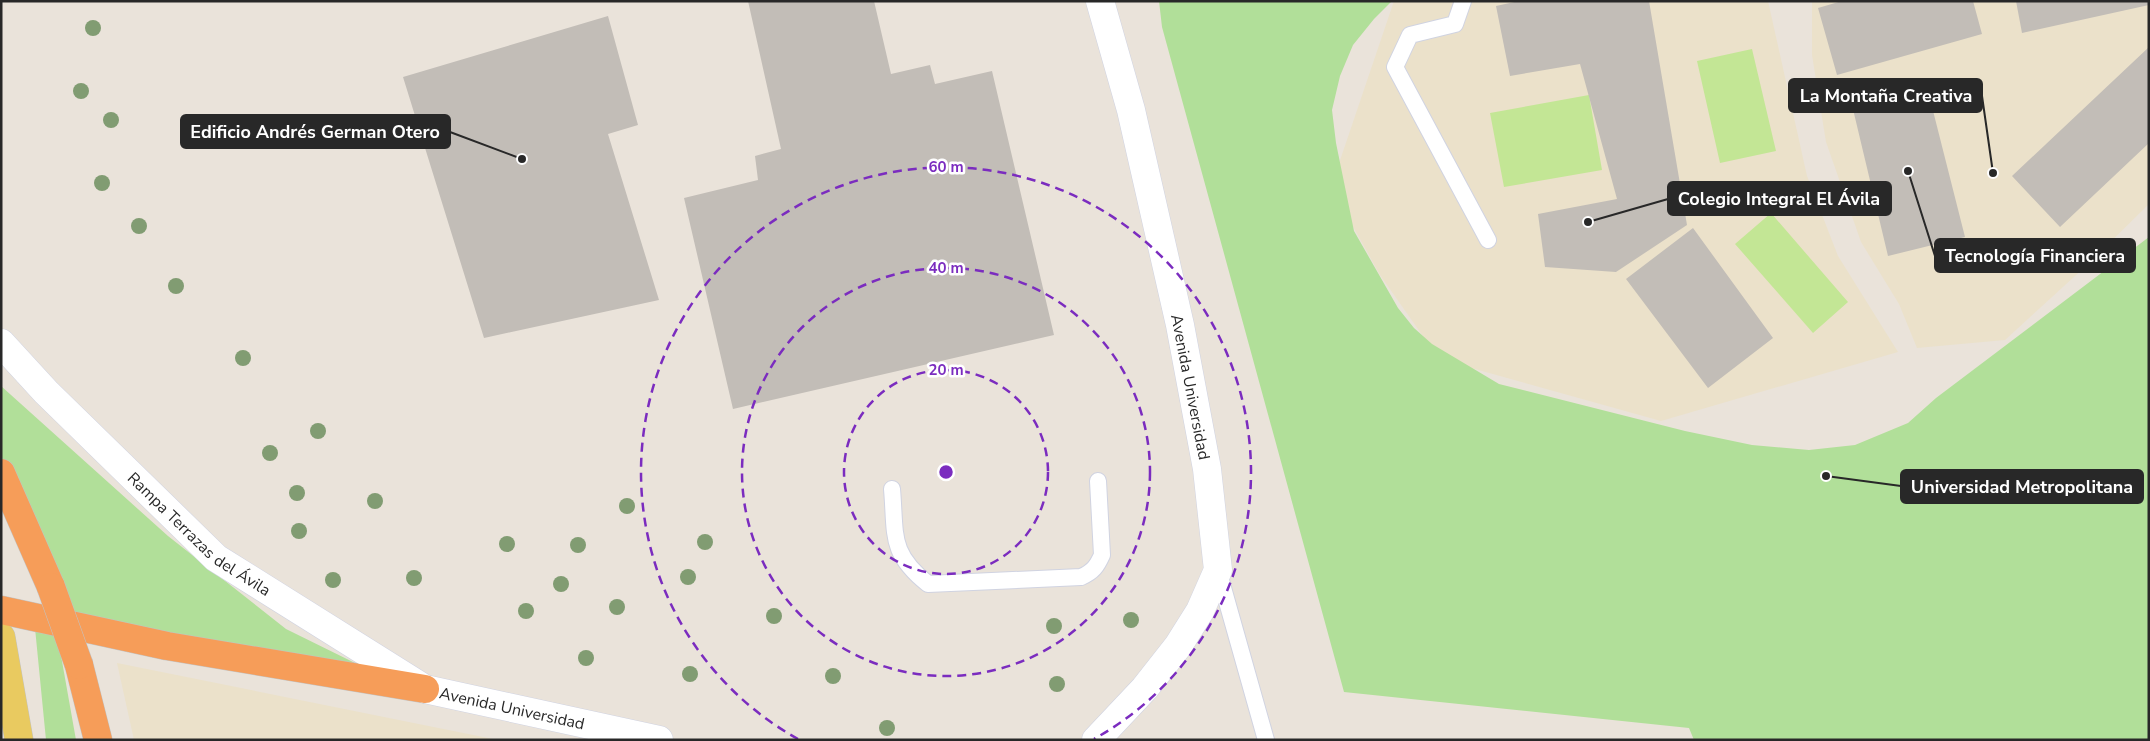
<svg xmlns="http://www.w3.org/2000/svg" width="2150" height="741" font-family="'Nunito Sans',sans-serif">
  <rect width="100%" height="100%" fill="#eae3da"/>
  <path fill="#ebe1ca" d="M1394,1H1768L1807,176L1838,256L1898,352L1661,421L1439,359L1380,275L1331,187Z
    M1812,1H2149V204L2086,266L2005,340L1917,348L1899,304L1861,242L1826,142L1812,55Z
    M117,663L498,740H134Z"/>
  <path fill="#b1df99" d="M1159,1H1392L1374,19L1353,45L1340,76L1332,110L1336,143L1354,231L1398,308L1414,328L1432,344L1499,384L1685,431L1752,445L1809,450L1855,445L1908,423L1936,398L2149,237V740H1694L1689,728L1344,692L1162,27Z
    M1,386L168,536L286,629L424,697L74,615L1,471Z
    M35,628L57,633L76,740H46Z"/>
  <path fill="#c3e695" d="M1752,49L1776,151L1720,163L1697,61Z
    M1589,95L1602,170L1504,187L1490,113Z
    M1771,213L1848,302L1813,333L1735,244Z"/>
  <path fill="#c2bdb7" d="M748,1H874L891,74L930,65L935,84L992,71L1054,335L733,409L684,198L758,180L755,156L781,149Z
    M1519,1H1649L1687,225L1616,272L1545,267L1538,214L1617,199L1580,64L1510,76L1496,6Z
    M1842,1H1973L1982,34L1837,75L1818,8Z
    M2016,1H2149V5L2022,33Z
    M608,16L638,125L608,134L659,300L484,338L403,77Z
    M2149,47V143L2060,227L2012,176Z
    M1927,87L1965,237L1888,256L1852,105Z
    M1693,228L1773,338L1708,388L1626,279Z"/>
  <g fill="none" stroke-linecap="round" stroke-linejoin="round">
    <g stroke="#d0d3e1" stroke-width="18">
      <path id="service" d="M1463,1L1455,24L1410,35L1395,67L1488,240
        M892,489C896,535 889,553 928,584L1081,577C1093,572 1097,566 1102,555L1098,481
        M1218,570L1266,740"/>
    </g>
    <g stroke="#d0d3e1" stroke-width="29">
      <g id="minor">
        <path id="s1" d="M1,343L46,392L216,558L425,689L659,740"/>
        <path d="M1096,740L1145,688L1178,646L1200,611L1218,570L1207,469L1180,325L1131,110L1100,1"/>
      </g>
    </g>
    <g stroke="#c3c3c3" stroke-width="29">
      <path id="primary" d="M1,637L19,740"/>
    </g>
    <g stroke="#c3c3c3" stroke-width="29">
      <path id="motorway" d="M1,473L51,587
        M1,610L167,646L425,689
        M79,665L98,740"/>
    </g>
    <use href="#service" stroke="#fff" stroke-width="16"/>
    <use href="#minor" stroke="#fff" stroke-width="28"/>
    <use href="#primary" stroke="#e9ca60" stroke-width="28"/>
    <use href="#motorway" stroke="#f69d59" stroke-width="28"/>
    <g stroke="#c3c3c3" stroke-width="29" stroke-linecap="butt">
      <path id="motorway-bridge" d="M51,587L79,665"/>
    </g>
    <use href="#motorway-bridge" stroke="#f69d59" stroke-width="28"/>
  </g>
  <g fill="#819c72">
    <circle cx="93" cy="28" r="8"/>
    <circle cx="81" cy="91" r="8"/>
    <circle cx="111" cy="120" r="8"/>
    <circle cx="102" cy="183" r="8"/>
    <circle cx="139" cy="226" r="8"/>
    <circle cx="176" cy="286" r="8"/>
    <circle cx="243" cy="358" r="8"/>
    <circle cx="318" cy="431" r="8"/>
    <circle cx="270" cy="453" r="8"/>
    <circle cx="297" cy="493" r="8"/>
    <circle cx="375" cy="501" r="8"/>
    <circle cx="627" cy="506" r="8"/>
    <circle cx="299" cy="531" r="8"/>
    <circle cx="705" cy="542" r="8"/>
    <circle cx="507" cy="544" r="8"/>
    <circle cx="578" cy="545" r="8"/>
    <circle cx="688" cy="577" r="8"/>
    <circle cx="414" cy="578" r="8"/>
    <circle cx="333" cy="580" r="8"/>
    <circle cx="561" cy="584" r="8"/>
    <circle cx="617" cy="607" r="8"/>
    <circle cx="526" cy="611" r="8"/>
    <circle cx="774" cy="616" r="8"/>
    <circle cx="1131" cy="620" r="8"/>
    <circle cx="1054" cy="626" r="8"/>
    <circle cx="586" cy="658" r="8"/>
    <circle cx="690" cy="674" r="8"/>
    <circle cx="833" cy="676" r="8"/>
    <circle cx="1057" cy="684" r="8"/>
    <circle cx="887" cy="728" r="8"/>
  </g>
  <g fill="none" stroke="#7b2cbf" stroke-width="2.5" stroke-dasharray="9 6">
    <circle cx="946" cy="472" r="102"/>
    <circle cx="946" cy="472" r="204"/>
    <path d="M798 739A305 305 0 1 1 1094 739"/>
  </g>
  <g text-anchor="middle" stroke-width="5" stroke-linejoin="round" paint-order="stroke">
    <g font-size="16" fill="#282828" stroke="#fff">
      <text transform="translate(1191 387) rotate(79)" y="6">Avenida Universidad</text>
      <text dy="6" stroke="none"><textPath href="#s1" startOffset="276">Rampa Terrazas del Ávila</textPath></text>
      <text dy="6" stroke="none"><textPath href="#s1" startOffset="640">Avenida Universidad</textPath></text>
    </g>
  </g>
  <circle cx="946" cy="472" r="8" fill="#7b2cbf" stroke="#fff" stroke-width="2.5"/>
  <g font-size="15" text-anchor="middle" font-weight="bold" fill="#7b2cbf" stroke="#fff" stroke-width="5" stroke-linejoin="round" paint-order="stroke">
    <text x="946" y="172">60 m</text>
    <text x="946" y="273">40 m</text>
    <text x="946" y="375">20 m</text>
  </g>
  <path fill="none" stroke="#282828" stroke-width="2" d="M1993 173L1982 96M522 159L450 132M1588 222L1668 199M1908 171L1935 256M1826 476L1901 486"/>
  <g fill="#282828" stroke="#fff" stroke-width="2">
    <circle cx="1993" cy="173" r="5"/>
    <circle cx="522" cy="159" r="5"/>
    <circle cx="1588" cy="222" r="5"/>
    <circle cx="1908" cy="171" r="5"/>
    <circle cx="1826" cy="476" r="5"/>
  </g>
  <g fill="#282828" stroke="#282828" stroke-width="2">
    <rect x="1789" y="79" width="193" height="33" rx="5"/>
    <rect x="181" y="115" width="269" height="33" rx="5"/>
    <rect x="1668" y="182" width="223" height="33" rx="5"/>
    <rect x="1935" y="239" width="200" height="33" rx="5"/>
    <rect x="1901" y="470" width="242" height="33" rx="5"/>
  </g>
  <g font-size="18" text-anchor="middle" font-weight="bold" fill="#fff">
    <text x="1886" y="102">La Montaña Creativa</text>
    <text x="315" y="138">Edificio Andrés German Otero</text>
    <text x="1779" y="205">Colegio Integral El Ávila</text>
    <text x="2035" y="262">Tecnología Financiera</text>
    <text x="2022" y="493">Universidad Metropolitana</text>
  </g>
  <rect width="2150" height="741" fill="none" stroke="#282828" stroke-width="5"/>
</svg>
